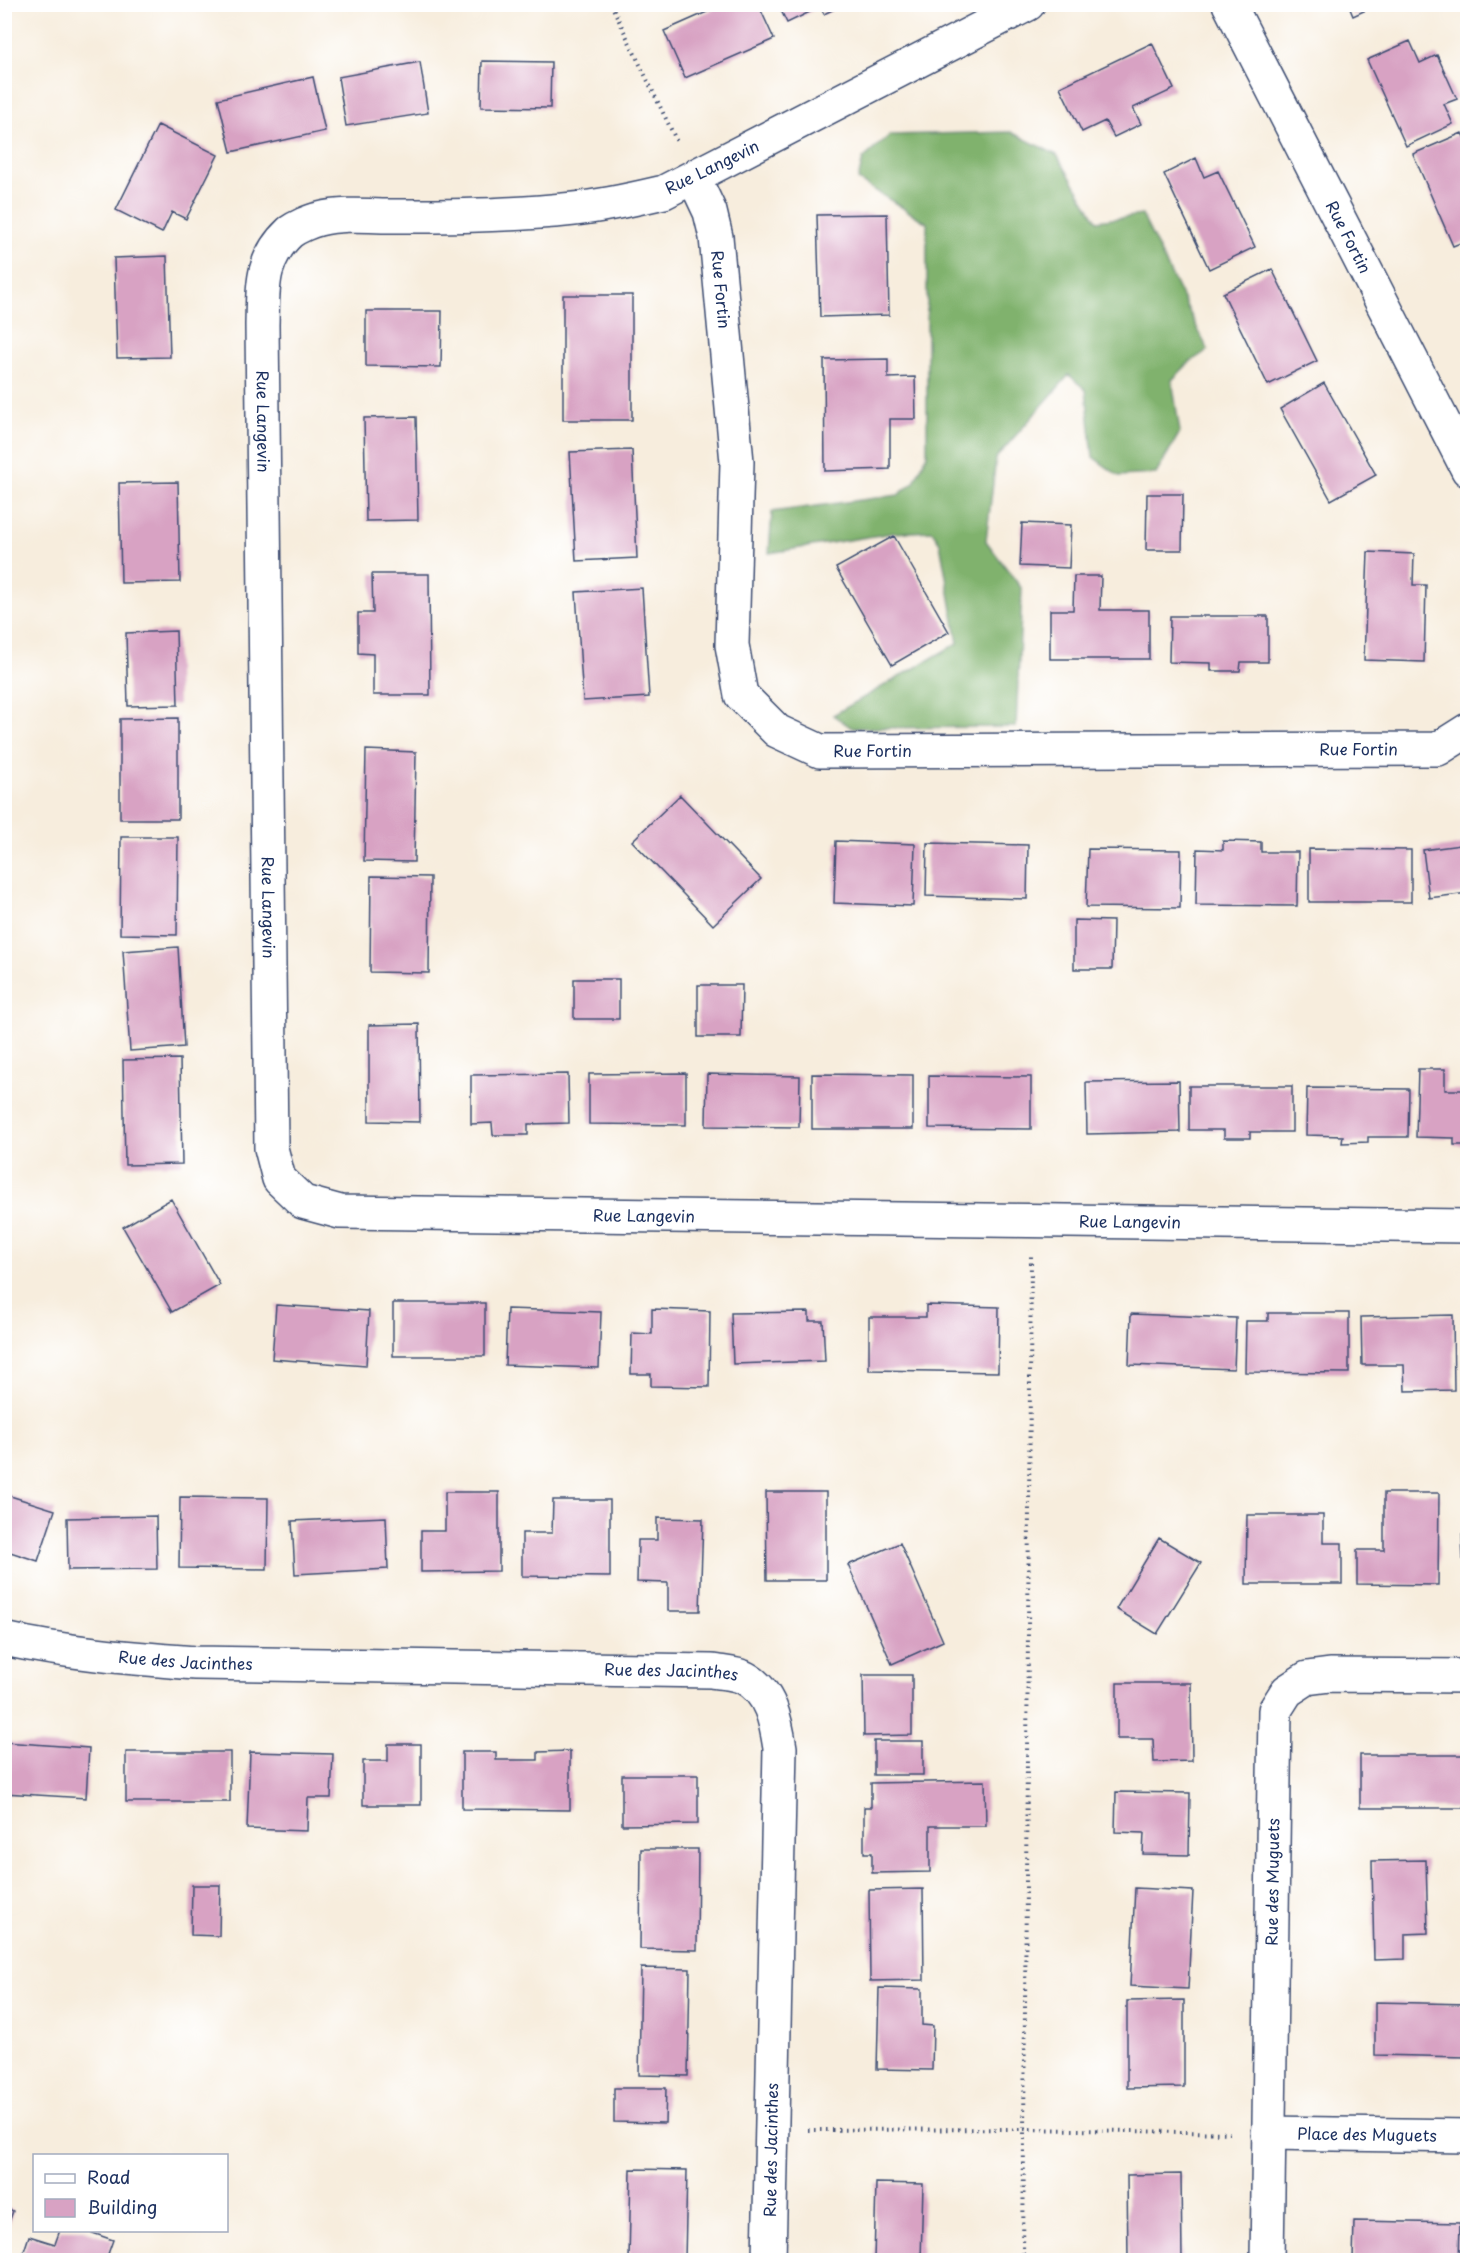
<svg xmlns="http://www.w3.org/2000/svg" width="1472" height="2265" font-family="'Playpen Sans',sans-serif">
  <rect width="100%" height="100%" fill="#fff"/>
  <filter id="ink" filterUnits="userSpaceOnUse"><feTurbulence type="fractalNoise" baseFrequency=".0167" numOctaves="2"/><feDisplacementMap in="SourceGraphic" scale="12" xChannelSelector="R" yChannelSelector="G"/><feConvolveMatrix kernelMatrix="1 2 1 2 8 2 1 2 1" color-interpolation-filters="sRGB"/></filter>
  <filter id="wash" filterUnits="userSpaceOnUse"><feTurbulence type="fractalNoise" baseFrequency=".008" numOctaves="4" result="noise"/><feDisplacementMap in="SourceGraphic" scale="24" xChannelSelector="R" yChannelSelector="G"/><feGaussianBlur stdDeviation="1.35" result="paint"/><feColorMatrix in="noise" values="0 0 0 0 0 0 0 0 0 0 0 0 0 0 0 0 0 1.4 0 .05"/><feComposite in="paint" operator="in"/></filter>
  <g filter="url(#wash)">
    <rect width="100%" height="100%" fill="#f7eddd"/>
    <path fill="#80b26d" stroke="#4e7066" stroke-width="1.5" d="M1011,132L1057,155L1097,221L1142,215L1208,350L1190,362L1172,380L1180,432L1156,474L1119,476L1093,457L1086,390L1069,375L996,458L986,541L1022,589L1016,727L852,728L833,715L958,643L940,543L932,531L892,533L769,553L772,512L898,495L914,482L927,455V223L858,180L863,159L890,135Z"/>
    <g id="blocks">
      <path fill="#d8a2c3" d="M725,4H758L774,39L685,78L664,31Z
        M778,4H845L824,14L820,7L787,23Z
        M1348,4H1379L1353,16Z
        M1410,41L1420,63L1437,55L1457,99L1444,104L1453,124L1406,146L1367,60Z
        M1152,43L1174,89L1133,108L1141,124L1114,137L1105,121L1082,132L1060,87Z
        M482,61L551,62L550,108L481,107Z
        M420,62L428,113L346,126L338,77Z
        M313,77L325,131L231,152L218,99Z
        M158,125L218,155L186,219L172,212L162,233L116,210Z
        M1462,133L1468,145V240L1453,246L1413,154Z
        M1196,158L1204,177L1218,171L1255,247L1209,269L1164,174Z
        M887,214L889,315L820,317L817,215Z
        M167,256L170,357L117,358L114,258Z
        M1272,269L1317,361L1268,385L1223,293Z
        M563,295H632V420H563Z
        M366,311H442L441,367L366,366Z
        M888,359V378L915,377L916,419H890V469L825,471L824,360Z
        M1324,383L1376,475L1331,500L1280,409Z
        M416,417L418,520L366,521L364,418Z
        M632,450L637,558L576,561L570,452Z
        M178,482L180,582L121,583L119,483Z
        M1147,494H1183L1182,550H1146Z
        M1022,523L1071,525L1069,568L1020,566Z
        M894,536L949,632L892,665L836,568Z
        M1368,552L1414,554L1413,585H1426L1424,662L1364,660Z
        M372,574H429L430,695H373V654L358,653V613H373Z
        M1074,576H1101L1100,610H1149V659H1050V610H1073Z
        M642,588L649,697L583,701L576,592Z
        M1170,616H1268V662H1241L1240,671H1211V663L1169,662Z
        M176,631L178,705L128,706L126,633Z
        M178,718V819H120V719Z
        M366,750L416,752L414,862L364,861Z
        M680,795L761,879L713,925L632,841Z
        M121,837H178L177,935L120,934Z
        M836,841L915,844L913,906L834,903Z
        M1223,841L1261,842V852H1298L1297,906L1196,905L1197,849L1223,850Z
        M927,843L1028,845L1027,899L926,896Z
        M1468,844V893L1429,898L1423,850Z
        M1088,849L1181,850L1180,908L1086,907Z
        M1309,849L1411,850V902H1309Z
        M371,876L430,877L429,973L370,972Z
        M1074,920L1113,921L1112,969H1074Z
        M178,947L184,1047L130,1051L123,951Z
        M574,979H619V1019H574Z
        M698,985H742L741,1037H698Z
        M419,1024L420,1122L369,1121V1025Z
        M180,1059L182,1164L125,1165L123,1060Z
        M1418,1069H1445V1090H1468V1145H1454V1138L1416,1137Z
        M686,1073V1125L589,1124V1074Z
        M568,1074L569,1123L528,1124V1135H493L492,1123L471,1124V1075Z
        M707,1074L800,1076L799,1127L706,1126Z
        M812,1074L913,1075V1129H812Z
        M929,1076L1031,1077V1129L929,1128Z
        M1179,1081L1180,1132L1087,1134L1086,1082Z
        M1189,1086H1292V1132H1250V1138H1224V1130H1189Z
        M1307,1088L1409,1089L1408,1137H1368V1142L1342,1143L1343,1136L1306,1135Z
        M171,1199L220,1285L172,1312L123,1227Z
        M393,1303H485V1356H393Z
        M276,1305L369,1311L366,1366L272,1359Z
        M926,1305L999,1307L998,1372L869,1370V1317H926Z
        M507,1309L601,1312L599,1368L505,1365Z
        M652,1309L710,1311L709,1387L651,1386V1374H631L632,1333L652,1334Z
        M809,1312V1321H823L825,1361L733,1364L731,1313Z
        M1268,1313H1349V1373L1245,1372L1246,1321H1268Z
        M1131,1314L1236,1318L1234,1369L1129,1365Z
        M1453,1315L1454,1390L1405,1391L1404,1365H1362L1361,1317Z
        M445,1492H499V1571L421,1572V1531H445Z
        M766,1492H826V1580H767Z
        M1384,1493H1439L1438,1585L1357,1584V1550H1384Z
        M4,1494L55,1510L38,1561L4,1550Z
        M180,1497L268,1498L267,1569L179,1568Z
        M553,1500H610V1577L522,1576V1533H552Z
        M1247,1515H1323V1543H1342V1584H1246Z
        M156,1516L157,1569L68,1570L67,1518Z
        M386,1517L388,1569L295,1574L292,1521Z
        M657,1518L703,1519L700,1611H668V1583L637,1582L638,1540H657Z
        M1468,1533V1594H1464L1462,1534Z
        M1159,1538L1201,1563L1157,1634L1116,1609Z
        M900,1543L943,1641L892,1664L848,1565Z
        M863,1675H912V1735L864,1736Z
        M1117,1683H1191L1192,1761L1154,1762L1153,1739H1117Z
        M874,1741H923V1775H874Z
        M4,1742L89,1748L86,1798L4,1793Z
        M388,1744H421V1805H363V1761H388Z
        M570,1751V1810L462,1809V1752H496V1760H538V1752Z
        M126,1752H230V1802H126Z
        M250,1752L333,1754L331,1798H308L307,1831L247,1829Z
        M1360,1755H1467V1808H1360Z
        M622,1775H698V1824L622,1825Z
        M985,1781L986,1826H930V1872L872,1873V1853H864V1807H871V1783Z
        M1116,1792L1190,1793L1189,1855L1143,1854L1144,1833L1115,1832Z
        M641,1849H698L697,1950L640,1949Z
        M1426,1860L1428,1933L1405,1934V1959L1374,1960L1372,1861Z
        M192,1885H220L219,1936L191,1935Z
        M1135,1888L1193,1891L1188,1989L1130,1986Z
        M923,1889L924,1980L870,1981L869,1890Z
        M641,1968L690,1969L688,2076L639,2075Z
        M879,1988L922,1989V2025L933,2026L932,2070L877,2069Z
        M1184,2000V2087L1127,2088V2001Z
        M1375,2002L1468,2004L1467,2057L1375,2055Z
        M614,2088H666L665,2123L614,2122Z
        M631,2169L687,2170L685,2260H629Z
        M1181,2174L1182,2260H1128L1127,2175Z
        M876,2183L923,2184L921,2260H874Z
        M5,2207L13,2211L5,2233Z
        M1354,2221L1460,2223L1459,2260H1353Z
        M60,2230H84L113,2240L108,2254L126,2260H21L29,2236L55,2244Z"/>
    </g>
  </g>
  <g filter="url(#ink)">
    <use href="#blocks" fill-opacity="0" stroke="#3c4c71" stroke-width="1.5"/>
    <g fill="none" stroke-linecap="round" stroke-linejoin="round">
      <g stroke="#3c4c71" stroke-width="36">
        <g id="minor">
          <path id="s1" d="M1028,4L664,192C634,199 605,206 574,209C519,215 462,216 405,216C376,217 348,212 319,219C310,221 297,227 290,232C260,260 263,288 262,325L271,1148L279,1179L303,1202L340,1212L1468,1226"/>
          <path id="s2" d="M1229,4L1468,470"/>
          <path id="s3" d="M694,178L710,212L716,237L737,462L732,645L741,695L777,731L820,751L1438,749L1468,730"/>
          <path id="s4" d="M4,1639C67,1653 131,1658 195,1663L712,1671C722,1673 736,1673 745,1678C771,1692 776,1722 780,1748L769,2260"/>
          <path id="s5" d="M1268,2133L1468,2136"/>
          <path id="s6" d="M1267,2260L1275,1710L1287,1691L1307,1678L1330,1675L1468,1676"/>
        </g>
      </g>
      <path stroke="#3c4c71" stroke-width="4" stroke-dasharray="1.5 4.5" stroke-linecap="butt" d="M611,4L678,144
        M808,2130L1025,2129L1233,2133
        M1023,2260L1031,1255"/>
      <use href="#minor" stroke="#fff" stroke-width="33"/>
    </g>
  </g>
  <g text-anchor="middle" stroke-width="4.5" stroke-linejoin="round" paint-order="stroke">
    <g font-size="16" fill="#1b2f5e" stroke="#fff">
      <text transform="translate(712 167) rotate(-26)" y="6">Rue Langevin</text>
      <text dy="6" stroke="none"><textPath href="#s2" startOffset="262">Rue Fortin</textPath></text>
      <text dy="6" stroke="none"><textPath href="#s3" startOffset="116">Rue Fortin</textPath></text>
      <text dy="6" stroke="none"><textPath href="#s1" startOffset="986">Rue Langevin</textPath></text>
      <text dy="6" stroke="none"><textPath href="#s3" startOffset="1160">Rue Fortin</textPath></text>
      <text dy="6" stroke="none"><textPath href="#s3" startOffset="674">Rue Fortin</textPath></text>
      <text dy="6" stroke="none"><textPath href="#s1" startOffset="1472">Rue Langevin</textPath></text>
      <text dy="6" stroke="none"><textPath href="#s1" startOffset="2120">Rue Langevin</textPath></text>
      <text dy="6" stroke="none"><textPath href="#s1" startOffset="2606">Rue Langevin</textPath></text>
      <text dy="6" stroke="none"><textPath href="#s4" startOffset="183">Rue des Jacinthes</textPath></text>
      <text dy="6" stroke="none"><textPath href="#s4" startOffset="669">Rue des Jacinthes</textPath></text>
      <text dy="6" stroke="none"><textPath href="#s6" startOffset="378">Rue des Muguets</textPath></text>
      <text dy="6" stroke="none"><textPath href="#s5" startOffset="99">Place des Muguets</textPath></text>
      <text transform="translate(771 2150) rotate(-89)" y="6">Rue des Jacinthes</text>
    </g>
  </g>
  <rect width="1472" height="2265" fill="none" stroke="#fff" stroke-width="24"/>
  <rect x="33" y="2154" width="195" height="78" fill="#ffffff" stroke="#a4acbf" stroke-width="1.5"/>
  <rect x="45" y="2174" width="30" height="9" fill="#ffffff" stroke="#a4acbf" stroke-width="1.5"/>
  <text x="87" y="2184" font-size="18" fill="#1b2f5e">Road</text>
  <rect x="45" y="2199" width="30" height="18" fill="#d8a2c3" stroke="#a4acbf" stroke-width="1.5"/>
  <text x="87" y="2214" font-size="18" fill="#1b2f5e">Building</text>
</svg>
